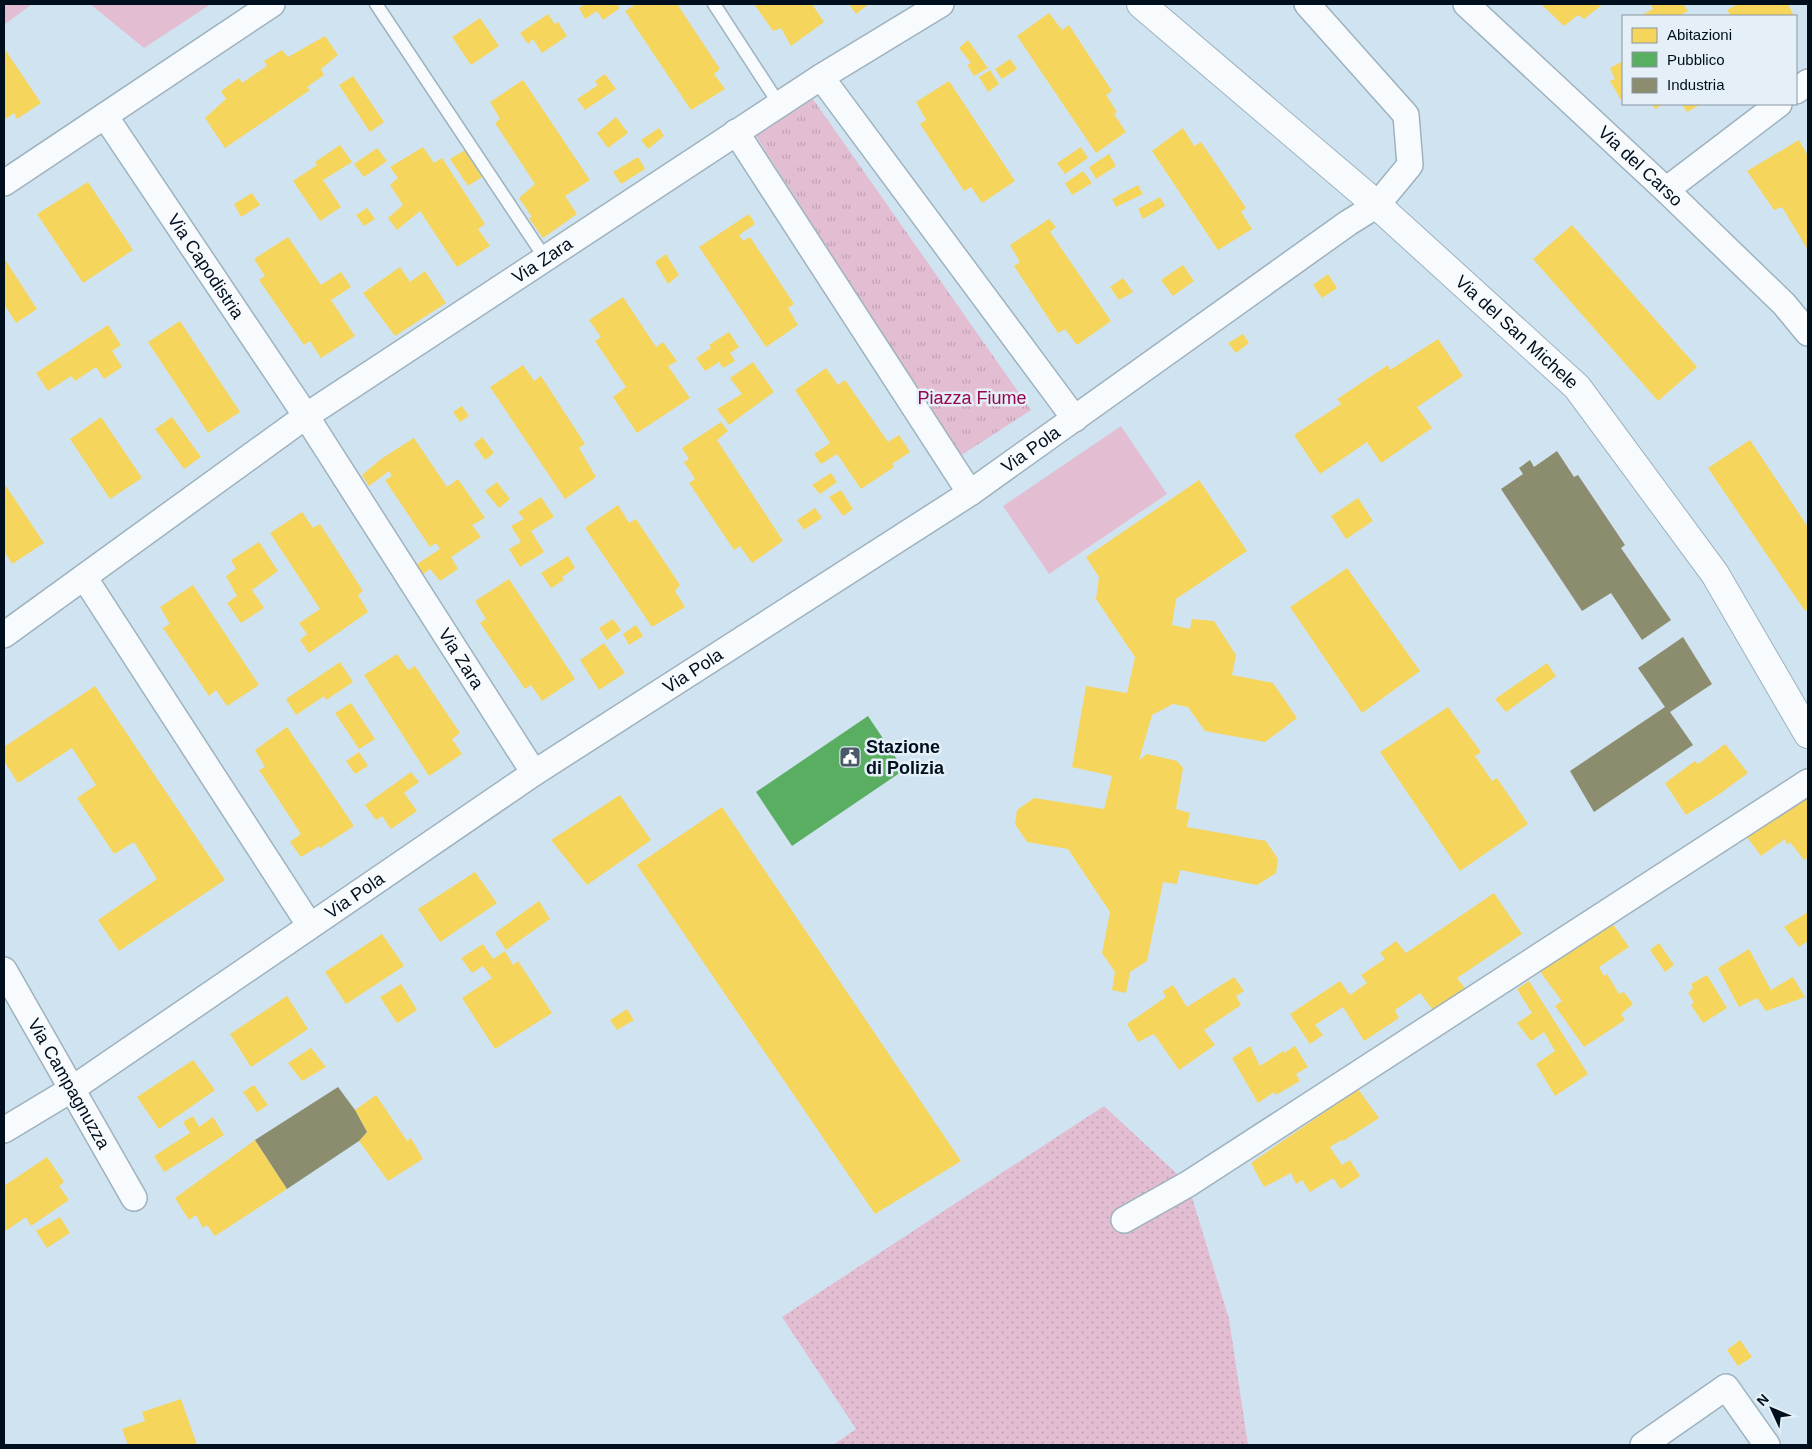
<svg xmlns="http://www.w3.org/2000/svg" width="1812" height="1449" font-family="Helvetica,sans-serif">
  <defs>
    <pattern id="grass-dots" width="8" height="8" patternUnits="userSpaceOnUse" patternTransform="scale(1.25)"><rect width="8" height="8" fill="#e3bed3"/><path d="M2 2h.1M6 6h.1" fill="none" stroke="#c1a2b5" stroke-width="1.8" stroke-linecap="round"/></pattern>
    <pattern id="park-tufts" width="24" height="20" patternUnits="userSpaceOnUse" patternTransform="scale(1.25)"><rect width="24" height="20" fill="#e3bed3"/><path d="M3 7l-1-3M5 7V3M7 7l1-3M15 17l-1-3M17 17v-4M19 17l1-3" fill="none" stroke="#c1a2b5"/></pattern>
  </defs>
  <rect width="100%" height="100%" fill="#d0e3f0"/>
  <path fill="url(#grass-dots)" d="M1104,1106L1188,1184L1229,1319L1248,1445H833L856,1429L782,1317Z"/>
  <path fill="url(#park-tufts)" d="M813,99L1031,410L960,456L756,136Z"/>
  <path fill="#e3bed3" d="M4,4H32L4,25Z
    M90,4H211L144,48Z
    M1121,426L1167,494L1049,574L1003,506Z"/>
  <path fill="#f6d55c" d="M585,4H617L620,8L603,20L597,11L585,19L579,8Z
    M636,4H667L668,6L671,4H677L720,69L714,74L725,89L691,110L625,11Z
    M754,4H812L824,22L791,46L781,28L773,31Z
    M849,4H869L856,14Z
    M1541,4H1603L1584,19L1578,15L1564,26Z
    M1651,4H1683L1688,11L1679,16H1640L1653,9Z
    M1738,4H1788L1794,16H1731L1727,10Z
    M1049,13L1062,30L1069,25L1112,91L1106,95L1117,112L1114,114L1126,132L1096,153L1017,36Z
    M548,14L555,24L558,22L567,36L542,53L533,39L528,44L520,33Z
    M480,18L499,46L471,65L452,37Z
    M325,36L338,55L321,69L324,75L307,87L310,90L225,148L205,118L226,99L221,91L239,78L242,83L267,66L264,61L282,50L288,57Z
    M968,40L988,68L974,76L967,65L971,63L959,48Z
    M6,51L41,103L17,119L14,113L4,120V53Z
    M1010,59L1017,69L1002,79L995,69Z
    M1623,61V98L1621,100L1610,81L1615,79L1610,68Z
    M990,70L999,84L988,92L979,77Z
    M605,74L616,89L585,110L577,99L598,85L595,81Z
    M353,76L384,122L370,132L339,85Z
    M523,80L590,180L565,196L577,214L543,238L529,218L532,217L519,198L535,184L495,123L500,119L490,102Z
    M949,81L1015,181L982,203L971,187L964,191L920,124L926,120L916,102Z
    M1652,104H1664L1655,109Z
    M1682,104H1701L1687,112Z
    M616,117L628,133L608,148L597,133Z
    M659,128L664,136L648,149L641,140Z
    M1183,128L1194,146L1201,142L1246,208L1241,212L1252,229L1218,250L1152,151Z
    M1799,140L1808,156V250L1782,207L1774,210L1747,171Z
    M340,145L352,162L323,180L341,207L320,221L293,181L317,165L315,162Z
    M423,147L434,163L442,158L485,224L478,229L490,246L457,267L420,211L397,230L388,218L403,205L390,185L398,178L390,167Z
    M1081,147L1088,158L1065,174L1057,163Z
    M377,148L387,161L364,177L354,164Z
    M465,150L482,177L468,186L450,159Z
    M1109,154L1116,166L1096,179L1089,167Z
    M638,157L645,169L621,184L613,172Z
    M1083,171L1092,183L1072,195L1065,183Z
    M88,182L133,250L83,283L37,214Z
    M1138,185L1143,194L1116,207L1112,199Z
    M252,193L260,205L241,217L234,204Z
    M1160,197L1165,206L1143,219L1138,209Z
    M367,208L375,219L364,226L356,215Z
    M749,214L755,224L739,235L743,241L750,237L794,304L788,308L798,325L766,347L699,247Z
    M1049,219L1056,227L1050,232L1111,321L1077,345L1065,329L1058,333L1014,266L1020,262L1010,245Z
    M1572,225L1697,367L1658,401L1533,259Z
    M288,237L321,285L341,272L351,287L331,300L355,336L321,358L310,341L304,345L259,280L265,276L254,259Z
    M666,254L679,275L668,284L655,262Z
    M4,258L37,309L16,323L4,304Z
    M1183,265L1194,281L1173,296L1161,280Z
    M400,267L410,282L425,271L446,303L395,336L363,293Z
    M1328,274L1337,288L1322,298L1313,285Z
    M1123,278L1133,292L1119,300L1110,287Z
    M623,297L656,347L663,342L677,361L668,366L690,398L637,433L613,397L626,387L595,341L601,337L589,320Z
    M180,321L240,412L208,433L148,342Z
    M108,325L121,345L112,351L122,367L104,379L96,367L75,381L71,376L48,391L36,373Z
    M729,332L739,347L730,353L735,361L723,368L719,362L705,371L696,358L711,348L709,345Z
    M1243,334L1249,343L1236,353L1228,343Z
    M1438,339L1463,376L1417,407L1432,428L1381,463L1367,442L1320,474L1294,435L1341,404L1337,399L1388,365L1390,370Z
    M753,362L774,392L729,425L717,409L742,394L730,378Z
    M523,365L534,381L541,376L585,444L579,448L596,477L565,499L490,387Z
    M826,368L838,385L845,380L888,442L899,435L910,452L892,464L894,467L861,489L837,454L821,464L814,454L830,443L795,390Z
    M462,406L469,416L460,422L453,412Z
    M101,417L142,478L110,499L70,439Z
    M172,417L201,457L184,469L155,429Z
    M721,422L728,431L717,440L783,541L752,563L740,546L734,550L689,483L695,479L684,462L689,459L682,448Z
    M482,437L494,453L485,460L474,444Z
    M414,438L447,487L458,479L485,518L472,525L481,537L451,557L458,569L440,581L430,569L422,575L414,566L440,549L436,543L430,547L385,480L392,476L389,471L369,486L362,475L381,459Z
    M1750,440L1808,527V609L1805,611L1708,468Z
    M831,473L837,482L820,494L812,485Z
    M1199,480L1247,551L1176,599L1172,625L1190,629L1192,619L1214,621L1236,655L1232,675L1273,683L1297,718L1265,742L1205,731L1188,707L1173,704L1152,715L1139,760L1147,754L1177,761L1183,768L1176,809L1190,813L1187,827L1266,841L1278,859L1276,873L1257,885L1180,870L1177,884L1163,882L1147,961L1130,972L1126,993L1112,990L1115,972L1102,953L1110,912L1068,849L1027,842L1015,824L1017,810L1034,798L1104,809L1112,776L1072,767L1086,686L1127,693L1135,657L1096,599L1099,577L1086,557Z
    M497,482L510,499L499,508L485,491Z
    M4,483L44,543L12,564L4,551Z
    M841,490L853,509L843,516L829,497Z
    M541,497L554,517L531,531L544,552L520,567L509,549L521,542L511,526L524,519L518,512Z
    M1358,498L1373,521L1346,539L1331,516Z
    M618,505L629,523L636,519L680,585L675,591L685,607L652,627L585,528Z
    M815,508L822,518L804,530L797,520Z
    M302,512L313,528L320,524L363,591L358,595L368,612L309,653L300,640L307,634L299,623L320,609L270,533Z
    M259,542L278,571L252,590L264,608L241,623L227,603L237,596L226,576L236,569L231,560Z
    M568,556L575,568L562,577L564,580L551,588L541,573Z
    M1347,568L1420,671L1362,713L1290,607Z
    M509,579L575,679L542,701L531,685L525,689L480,623L486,619L475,601Z
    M193,585L259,685L227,706L216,690L209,696L163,628L170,624L160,607Z
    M613,619L621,630L607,640L599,628Z
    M636,625L643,636L629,645L623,634Z
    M604,643L625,673L599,690L580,660Z
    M397,654L408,670L415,666L460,733L452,739L462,754L429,776L364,675Z
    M340,662L353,682L326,700L324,696L296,715L286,699Z
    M1547,663L1556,676L1506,712L1495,699Z
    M95,686L225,880L119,951L98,920L157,879L134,842L114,854L77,798L96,785L72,748L18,783L4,761V747Z
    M351,703L375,739L359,749L335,713Z
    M1448,707L1481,752L1475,756L1492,781L1497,778L1528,824L1460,871L1380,752Z
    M287,727L354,826L320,848L319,846L301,857L290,842L301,834L259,770L265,767L255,750Z
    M1725,744L1748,773L1718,795L1686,815L1665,783L1695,761L1698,764Z
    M359,752L368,766L355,774L346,761Z
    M411,772L419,782L404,793L417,811L391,829L382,816L376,820L365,805Z
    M1803,794L1808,803V857L1804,860L1790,842L1787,845L1785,839L1761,856L1744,833Z
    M620,795L651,840L587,885L551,840Z
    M722,807L961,1161L875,1214L637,865Z
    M475,872L497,903L440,942L418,909Z
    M1494,893L1522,934L1457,978L1468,992L1437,1015L1420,993L1395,1010L1399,1018L1364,1041L1343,1007L1315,1025L1323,1035L1310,1044L1290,1014L1340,981L1350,995L1367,983L1361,975L1385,959L1380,953L1396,941L1406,953Z
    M539,901L550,919L506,950L495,933Z
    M1808,912V941L1799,947L1784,927Z
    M1610,920L1629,947L1599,967L1604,976L1607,974L1619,994L1624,992L1633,1004L1621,1014L1625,1020L1584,1047L1555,1006L1562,1001L1538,969Z
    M382,934L404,966L346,1004L325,972Z
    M1659,943L1674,965L1665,972L1650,950Z
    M483,944L493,959L505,951L513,965L518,961L552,1013L495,1049L462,998L492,978L483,966L472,973L461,958Z
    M1749,949L1771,990L1793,977L1805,997L1766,1011L1757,998L1739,1007L1718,968Z
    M1707,975L1727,1008L1703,1023L1691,1005L1694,1002L1688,993L1693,988L1691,984Z
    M1234,977L1244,991L1236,996L1241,1005L1204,1030L1215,1045L1179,1070L1154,1034L1138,1042L1127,1024L1166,997L1163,991L1173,985L1187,1007Z
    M1529,981L1588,1074L1555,1096L1536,1064L1555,1051L1544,1032L1531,1041L1517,1023L1532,1013L1517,989Z
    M401,984L417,1010L397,1023L380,997Z
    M287,996L308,1029L251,1067L230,1034Z
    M627,1009L634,1020L617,1030L610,1020Z
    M1250,1046L1260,1066L1283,1051L1284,1053L1295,1046L1308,1067L1296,1074L1300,1081L1276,1095L1274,1092L1258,1103L1232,1058Z
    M311,1048L326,1067L302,1081L288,1063Z
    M193,1060L215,1090L159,1129L137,1097Z
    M254,1085L268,1105L257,1112L243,1092Z
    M1358,1089L1379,1118L1343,1141L1341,1140L1330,1147L1342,1165L1350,1160L1360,1176L1341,1189L1333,1178L1310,1192L1302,1180L1296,1184L1291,1173L1264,1187L1251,1163Z
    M376,1095L407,1141L411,1138L423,1159L388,1181L359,1141L367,1132L355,1110Z
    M193,1116L199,1127L213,1117L224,1135L164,1172L154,1156L190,1133L183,1122Z
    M255,1140L287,1189L215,1236L207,1225L203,1228L196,1215L189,1220L175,1198Z
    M47,1157L64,1182L59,1186L69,1200L31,1226L26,1217L4,1232V1186Z
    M60,1217L70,1233L47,1248L36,1231Z
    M1740,1340L1752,1357L1738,1366L1727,1350Z
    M181,1399L197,1445H128L122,1429L145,1421L142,1412Z"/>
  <path fill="#5aae61" d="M868,716L904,770L792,846L756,792Z"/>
  <path fill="#8c8c6e" d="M1557,451L1574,477L1578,475L1625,545L1621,548L1671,620L1642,640L1611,593L1582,611L1501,489L1523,474L1519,468L1530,460L1534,467Z
    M1683,637L1712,684L1670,712L1693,745L1594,812L1570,771L1665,707L1638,668Z
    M338,1087L355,1110L367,1132L359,1141L287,1189L255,1140Z"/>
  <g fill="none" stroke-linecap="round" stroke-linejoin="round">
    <g stroke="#9eb2be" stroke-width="15">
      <path id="service" d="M376,4L545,258
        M714,4L779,104"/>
    </g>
    <g stroke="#9eb2be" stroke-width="28">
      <g id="minor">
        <path id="s1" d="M1466,4L1666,190L1784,304L1808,333"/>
        <path d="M821,77L1075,419"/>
        <path d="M1796,91L1808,82"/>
        <path id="s2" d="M105,116L306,416L534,773"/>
        <path d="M736,132L970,493"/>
        <path d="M4,183L272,4"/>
        <path d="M1666,190L1779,104"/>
        <path d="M84,577L310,926"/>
        <path id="s3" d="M4,635L306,416L821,77L941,4"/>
        <path id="s4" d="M4,970L134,1198"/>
        <path id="s5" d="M4,1130L72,1089L534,773L970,493L1348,223L1377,205L1410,165L1406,115L1307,4"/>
        <path d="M1124,1220L1188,1184L1808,782"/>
        <path d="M1643,1445L1726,1387L1767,1445"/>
      </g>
    </g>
    <g stroke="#9eb2be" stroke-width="30">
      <g id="secondary">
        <path id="s6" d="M1141,4L1377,205L1577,387L1715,574L1808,734"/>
      </g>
    </g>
    <use href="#service" stroke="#f8fbfd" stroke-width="12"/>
    <use href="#minor" stroke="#f8fbfd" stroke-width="25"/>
    <use href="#secondary" stroke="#f8fbfd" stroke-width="28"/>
  </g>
  <defs>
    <g id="civic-square" transform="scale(1.125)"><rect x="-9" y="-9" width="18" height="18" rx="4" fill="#495967" stroke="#e4eff7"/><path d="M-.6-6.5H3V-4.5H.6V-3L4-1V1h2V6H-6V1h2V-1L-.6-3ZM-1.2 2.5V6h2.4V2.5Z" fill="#fff"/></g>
  </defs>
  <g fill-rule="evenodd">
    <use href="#civic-square" x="850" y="757"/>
  </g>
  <g text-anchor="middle" stroke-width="5" stroke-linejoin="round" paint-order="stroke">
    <g font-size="18" fill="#000f1d" stroke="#e4eff7">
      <text dy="6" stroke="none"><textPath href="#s1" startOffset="238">Via del Carso</textPath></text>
      <text dy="6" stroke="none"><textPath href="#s3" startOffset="656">Via Zara</textPath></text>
      <text dy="6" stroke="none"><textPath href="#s2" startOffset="181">Via Capodistria</textPath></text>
      <text dy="6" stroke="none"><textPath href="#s6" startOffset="499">Via del San Michele</textPath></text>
      <text dy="6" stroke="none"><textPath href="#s5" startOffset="1232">Via Pola</textPath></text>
      <text dy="6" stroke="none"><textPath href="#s2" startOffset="649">Via Zara</textPath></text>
      <text dy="6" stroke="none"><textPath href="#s5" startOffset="828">Via Pola</textPath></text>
      <text dy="6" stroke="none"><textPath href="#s5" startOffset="422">Via Pola</textPath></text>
      <text dy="6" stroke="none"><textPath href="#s4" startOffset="131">Via Campagnuzza</textPath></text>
    </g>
    <g font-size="18" fill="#980652" stroke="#e4eff7">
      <text x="972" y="404">Piazza Fiume</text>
    </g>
    <g font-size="18" font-weight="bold" fill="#000f1d" stroke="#e4eff7" text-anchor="start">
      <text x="866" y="753">Stazione<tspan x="866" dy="21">di Polizia</tspan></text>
    </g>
  </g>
  <rect width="1812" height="1449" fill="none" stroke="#000f1d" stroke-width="10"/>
  <rect x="1622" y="15" width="175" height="90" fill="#e4eff7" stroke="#8995a0"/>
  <rect x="1632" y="28" width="25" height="15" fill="#f6d55c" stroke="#8995a0"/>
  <text x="1667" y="40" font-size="15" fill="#000f1d">Abitazioni</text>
  <rect x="1632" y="52" width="25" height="15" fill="#5aae61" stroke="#8995a0"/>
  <text x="1667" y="65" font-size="15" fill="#000f1d">Pubblico</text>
  <rect x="1632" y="78" width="25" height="15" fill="#8c8c6e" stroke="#8995a0"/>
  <text x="1667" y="90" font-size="15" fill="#000f1d">Industria</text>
  <g transform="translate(1772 1409) rotate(314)" stroke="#e4eff7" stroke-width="4" paint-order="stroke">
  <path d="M0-4L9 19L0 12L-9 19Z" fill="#000f1d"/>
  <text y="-8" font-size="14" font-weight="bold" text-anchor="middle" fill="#000f1d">N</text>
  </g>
</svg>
